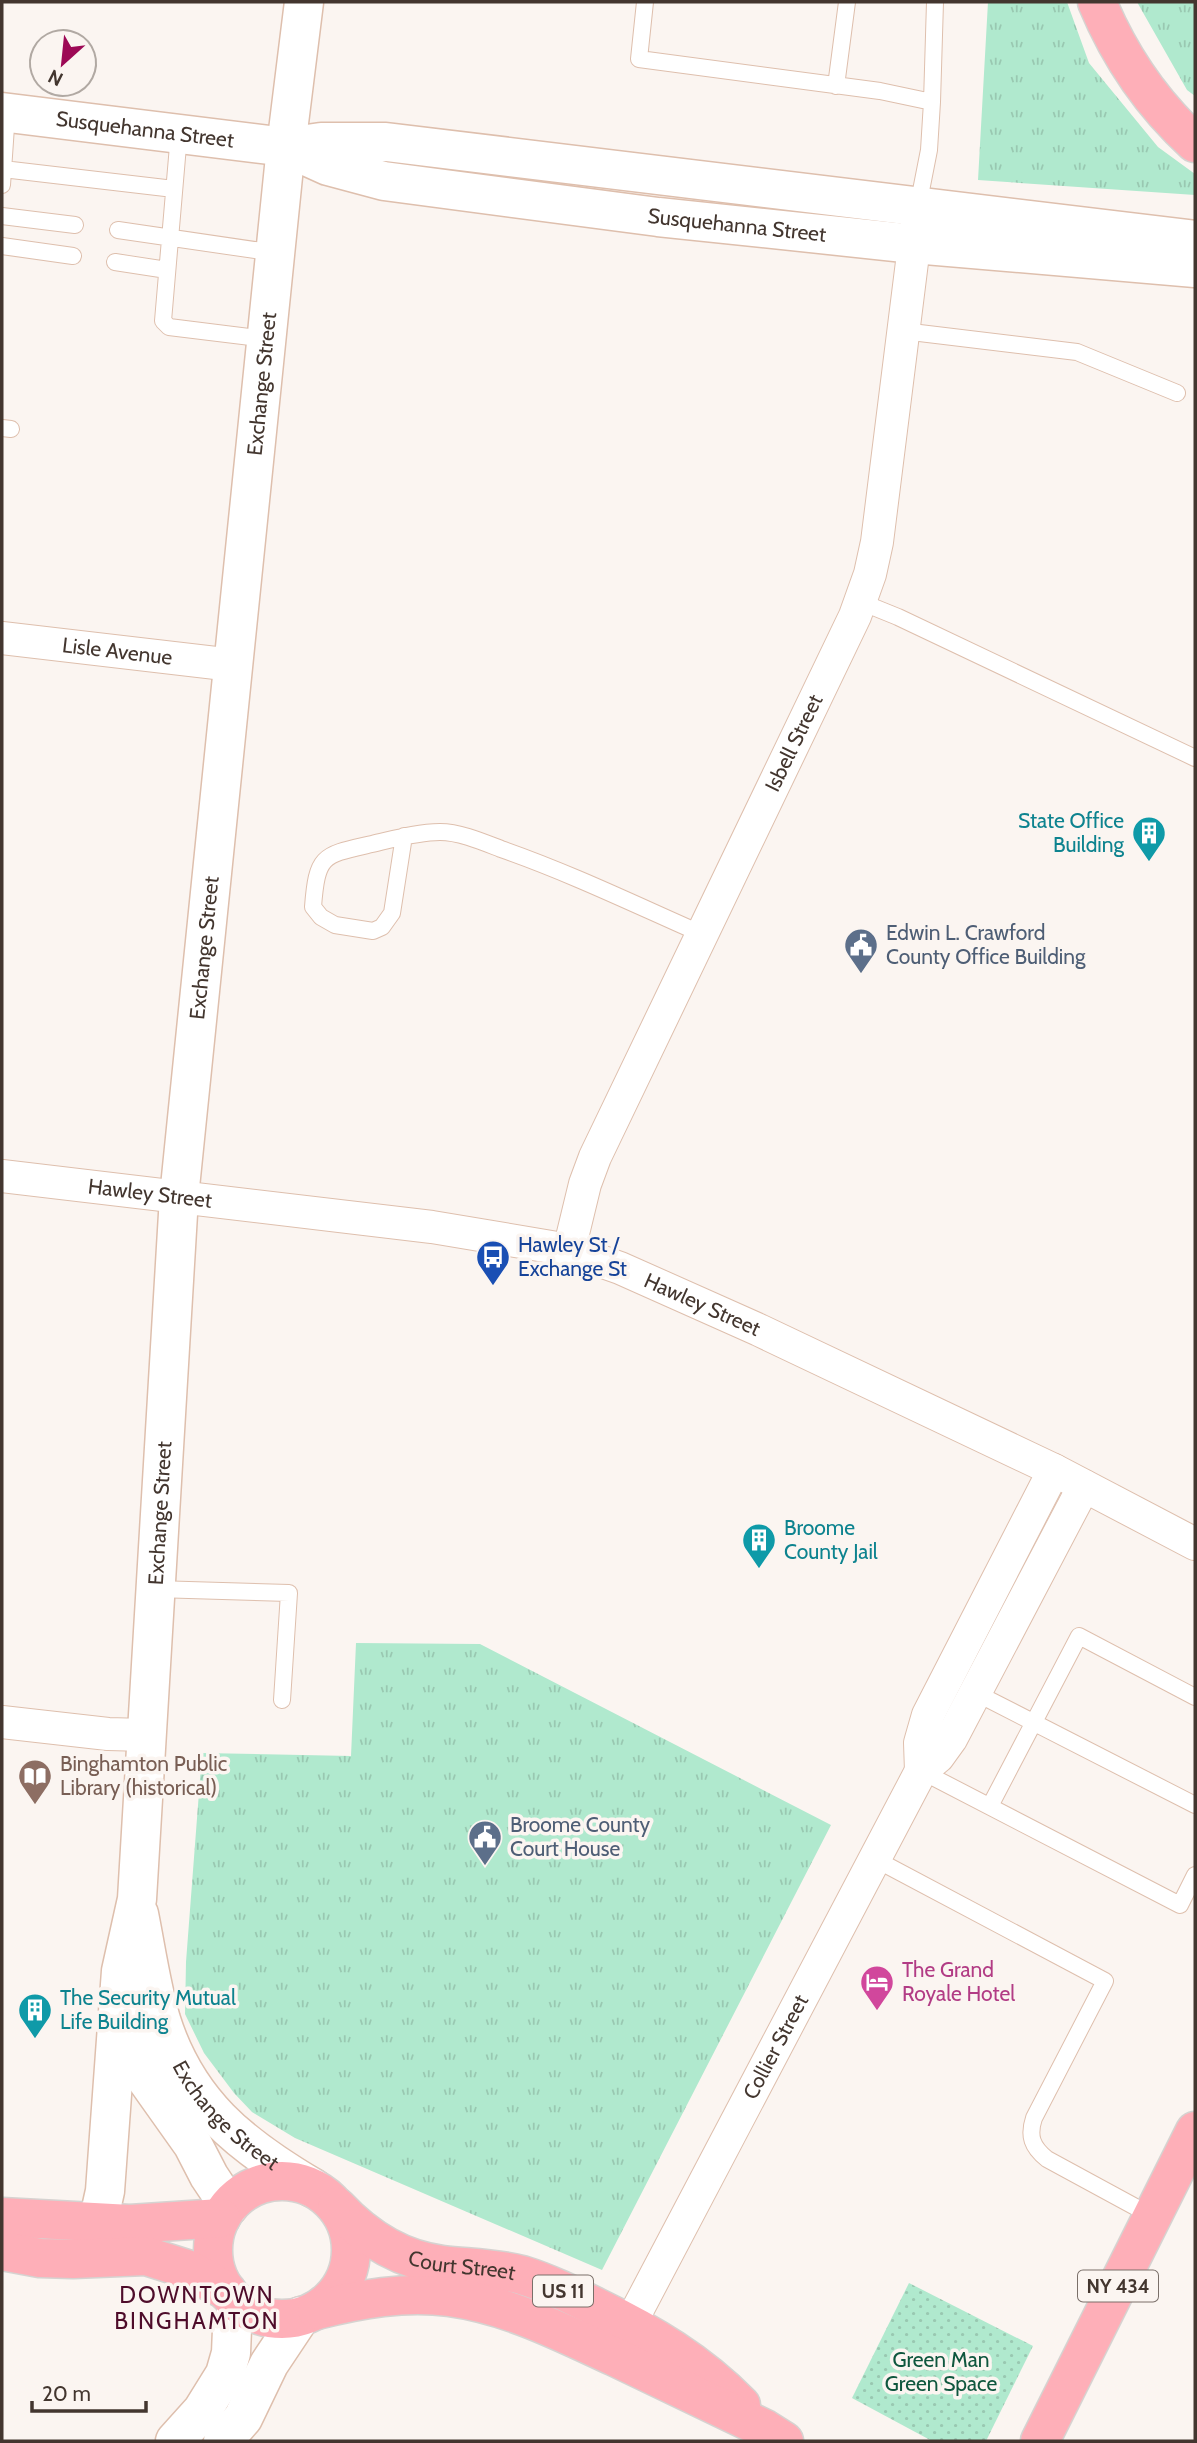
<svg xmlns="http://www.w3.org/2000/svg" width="1197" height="2443" font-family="Cabin,sans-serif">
  <defs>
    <pattern id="grass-tufts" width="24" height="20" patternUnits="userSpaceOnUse" patternTransform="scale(1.75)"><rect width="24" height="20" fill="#b0e9ce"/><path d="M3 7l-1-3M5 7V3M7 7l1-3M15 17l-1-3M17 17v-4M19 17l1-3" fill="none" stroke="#99c8b1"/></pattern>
    <pattern id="park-dots" width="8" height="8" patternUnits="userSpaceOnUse" patternTransform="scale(1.75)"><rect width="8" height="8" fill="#b0e9ce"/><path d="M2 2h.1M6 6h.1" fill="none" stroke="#99c8b1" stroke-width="1.8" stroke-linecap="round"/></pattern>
  </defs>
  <rect width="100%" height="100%" fill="#fbf5f1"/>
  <path fill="url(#grass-tufts)" d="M988,2H1067L1089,63L1158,147L1195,174V195L978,180Z
    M1137,2H1195V96L1187,90Z
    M356,1643L480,1644L831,1825L602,2270L295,2138L252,2112L234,2093L204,2053L185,2014L186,1962L202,1753L351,1756Z"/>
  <path fill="url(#park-dots)" d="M909,2283L1033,2346L986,2441H932L852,2398Z"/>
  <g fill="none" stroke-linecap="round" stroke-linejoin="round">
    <g stroke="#debfad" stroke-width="18">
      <path id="service" d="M645,2L639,59L880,91L932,102L929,150L918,206
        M836,86L847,2
        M932,102L935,2
        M179,134L163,321L169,327L266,339
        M3,169L174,189
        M2,185L7,112
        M2,216L75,225
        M118,230L275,253
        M2,246L73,256
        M115,262L167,270
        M903,331L1077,352L1177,393
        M2,428L11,429
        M861,602L898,617L1195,758
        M404,836L392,913L382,927L373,931L335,925L321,917L313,907C317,854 323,855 372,844C394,839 417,832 440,832C460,832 483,842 501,849C570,873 636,905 702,934
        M155,1589L289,1593L282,1700
        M976,1693L1195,1805
        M921,1771L1180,1905L1195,1875
        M990,1806L1079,1636L1195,1697
        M875,1859L1105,1981L1034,2118C1028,2136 1032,2147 1047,2159L1152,2216"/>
    </g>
    <g stroke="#debfad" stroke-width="34">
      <g id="minor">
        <path id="s1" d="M2,638L233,665"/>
        <path id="s2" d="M2,1176L432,1227L569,1250L620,1268L759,1330L1054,1470L1195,1544"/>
        <path id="s3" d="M569,1250L585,1184L595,1157L855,616L870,574L877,542L917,222"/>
        <path d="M2,1722L108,1734L145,1735"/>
        <path d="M921,1771L920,1743L928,1715L1054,1470"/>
        <path id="s4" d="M630,2324L921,1771L938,1757L951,1739L1084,1486"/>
      </g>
    </g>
    <g stroke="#debfad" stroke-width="41">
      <g id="tertiary">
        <path id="s5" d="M2,112L286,147L328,166L384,181L658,217L914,244L1195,268"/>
        <path d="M287,147L321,142H386L1195,240"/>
        <path d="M175,2441L202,2411L225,2374L231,2353L232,2329L238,2303"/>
        <path d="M223,2441L243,2418L269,2364L301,2316"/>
      </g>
    </g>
    <g stroke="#debfad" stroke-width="41">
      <g id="secondary">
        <path id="s6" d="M139,1914C146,1949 151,1985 161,2020C187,2103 240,2145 313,2188"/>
        <path d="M123,2018L144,2076L193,2145L209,2176L229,2206"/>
        <path id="s7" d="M92,2223L101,2209L105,2191L121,1971L137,1899L179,1197L286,147L304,2"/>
      </g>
    </g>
    <g stroke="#d6d3d1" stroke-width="41">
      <g id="primary">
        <path d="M1097,2C1119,55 1152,104 1195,143"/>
        <circle cx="282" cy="2250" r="69"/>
        <path id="s8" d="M337,2207C365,2237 401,2260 443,2265C469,2268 496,2268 522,2275C548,2283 572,2295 596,2307C650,2333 699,2362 741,2405"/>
        <path d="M2,2217L130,2224L221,2218"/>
        <path d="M2,2251L40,2258L73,2259L146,2256L187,2269L227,2291"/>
        <path d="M317,2310C360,2299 405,2291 449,2297C509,2305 561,2332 615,2357C665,2381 715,2405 765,2429L784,2441"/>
        <path d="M1040,2441L1195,2131"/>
      </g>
    </g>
    <use href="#service" stroke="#fff" stroke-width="16"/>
    <use href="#minor" stroke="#fff" stroke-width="32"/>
    <use href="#tertiary" stroke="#fff" stroke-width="38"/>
    <use href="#secondary" stroke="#fff" stroke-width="38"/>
    <use href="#primary" stroke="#feafb8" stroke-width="38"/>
  </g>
  <defs>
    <g id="building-pin" transform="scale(1.75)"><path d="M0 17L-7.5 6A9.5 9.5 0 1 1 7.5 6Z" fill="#0f9aa8" stroke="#fbf5f1"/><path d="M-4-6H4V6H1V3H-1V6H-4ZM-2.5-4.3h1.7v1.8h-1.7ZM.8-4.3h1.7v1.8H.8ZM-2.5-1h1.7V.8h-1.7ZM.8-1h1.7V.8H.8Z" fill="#fff"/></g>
    <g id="civic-pin" transform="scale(1.75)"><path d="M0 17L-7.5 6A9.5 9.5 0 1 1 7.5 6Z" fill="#5c6f8a" stroke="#fbf5f1"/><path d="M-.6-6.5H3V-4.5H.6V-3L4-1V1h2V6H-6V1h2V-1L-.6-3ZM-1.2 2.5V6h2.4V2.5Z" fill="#fff"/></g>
    <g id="bus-pin" transform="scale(1.75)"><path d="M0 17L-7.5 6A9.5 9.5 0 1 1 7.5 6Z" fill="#1a4fb4" stroke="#fbf5f1"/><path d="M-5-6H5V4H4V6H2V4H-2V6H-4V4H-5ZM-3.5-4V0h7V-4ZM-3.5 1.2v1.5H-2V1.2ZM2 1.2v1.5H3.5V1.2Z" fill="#fff"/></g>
    <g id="library-pin" transform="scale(1.75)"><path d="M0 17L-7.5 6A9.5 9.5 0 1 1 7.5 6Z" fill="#8d6e63" stroke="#fbf5f1"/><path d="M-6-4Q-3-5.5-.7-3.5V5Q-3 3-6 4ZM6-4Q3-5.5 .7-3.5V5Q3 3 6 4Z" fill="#fff"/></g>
    <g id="hotel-pin" transform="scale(1.75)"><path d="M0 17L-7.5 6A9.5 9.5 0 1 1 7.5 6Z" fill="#d1479c" stroke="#fbf5f1"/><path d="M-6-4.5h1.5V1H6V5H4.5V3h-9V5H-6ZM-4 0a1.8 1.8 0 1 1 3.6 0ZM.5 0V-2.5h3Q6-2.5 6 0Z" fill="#fff"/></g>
  </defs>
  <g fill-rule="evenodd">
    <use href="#building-pin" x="1149" y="833"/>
    <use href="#civic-pin" x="861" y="945"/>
    <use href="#bus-pin" x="493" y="1257"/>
    <use href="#building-pin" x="759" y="1540"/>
    <use href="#library-pin" x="35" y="1776"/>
    <use href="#civic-pin" x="485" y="1837"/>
    <use href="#hotel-pin" x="877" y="1982"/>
    <use href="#building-pin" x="35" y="2010"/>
  </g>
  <g text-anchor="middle" stroke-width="7" stroke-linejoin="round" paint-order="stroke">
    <g fill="#fbf5f1" stroke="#7a6f69" stroke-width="2">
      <rect x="1078" y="2270.5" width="80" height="31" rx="5"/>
      <rect x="533" y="2275.5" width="60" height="31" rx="5"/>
    </g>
    <g font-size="19" font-weight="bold" fill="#43362f">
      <text x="1118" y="2293">NY 434</text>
      <text x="563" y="2298">US 11</text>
    </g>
    <g font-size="21" fill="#43362f" stroke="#fbf5f1">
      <text dy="7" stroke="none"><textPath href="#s5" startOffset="144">Susquehanna Street</textPath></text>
      <text dy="7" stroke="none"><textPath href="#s5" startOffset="746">Susquehanna Street</textPath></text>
      <text dy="7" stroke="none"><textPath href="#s7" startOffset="1850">Exchange Street</textPath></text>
      <text dy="7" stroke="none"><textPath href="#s1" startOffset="116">Lisle Avenue</textPath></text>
      <text dy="7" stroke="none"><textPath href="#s3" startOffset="556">Isbell Street</textPath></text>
      <text dy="7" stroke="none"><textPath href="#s7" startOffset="1283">Exchange Street</textPath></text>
      <text dy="7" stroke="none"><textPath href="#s2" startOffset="149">Hawley Street</textPath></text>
      <text dy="7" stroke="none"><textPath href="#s2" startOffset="716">Hawley Street</textPath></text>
      <text dy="7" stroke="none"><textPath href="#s7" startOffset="716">Exchange Street</textPath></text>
      <text dy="7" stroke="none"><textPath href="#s4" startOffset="313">Collier Street</textPath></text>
      <text dy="7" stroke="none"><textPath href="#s6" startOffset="226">Exchange Street</textPath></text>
      <text dy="7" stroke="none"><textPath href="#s8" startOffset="142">Court Street</textPath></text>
    </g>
    <g font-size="21" fill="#0d838f" stroke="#fbf5f1" text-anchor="start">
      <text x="1124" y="828" text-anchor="end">State Office<tspan x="1124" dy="24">Building</tspan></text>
      <text x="784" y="1535">Broome<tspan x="784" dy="24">County Jail</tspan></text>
      <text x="60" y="2005">The Security Mutual<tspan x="60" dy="24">Life Building</tspan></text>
    </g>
    <g font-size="21" fill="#4e5e75" stroke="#fbf5f1" text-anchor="start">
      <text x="886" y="940">Edwin L. Crawford<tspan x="886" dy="24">County Office Building</tspan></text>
      <text x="510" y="1832">Broome County<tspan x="510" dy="24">Court House</tspan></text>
    </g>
    <g font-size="21" fill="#164399" stroke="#fbf5f1" text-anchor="start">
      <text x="518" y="1252">Hawley St /<tspan x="518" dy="24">Exchange St</tspan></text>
    </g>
    <g font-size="21" fill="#785e54" stroke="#fbf5f1" text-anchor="start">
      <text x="60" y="1771">Binghamton Public<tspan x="60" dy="24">Library (historical)</tspan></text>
    </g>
    <g font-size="21" fill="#b23c85" stroke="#fbf5f1" text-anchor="start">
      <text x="902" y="1977">The Grand<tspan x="902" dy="24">Royale Hotel</tspan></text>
    </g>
    <g font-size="21" fill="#0f573e" stroke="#fbf5f1">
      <text x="941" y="2367">Green Man<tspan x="941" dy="24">Green Space</tspan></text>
    </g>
    <g font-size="23" letter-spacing="2" fill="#4e0c2a" stroke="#fbf5f1">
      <text x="197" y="2303">DOWNTOWN<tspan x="197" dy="26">BINGHAMTON</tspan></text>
    </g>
  </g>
  <rect width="1197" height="2443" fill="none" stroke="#43362f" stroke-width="7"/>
  <g transform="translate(63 63) rotate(207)"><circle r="33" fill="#fbf5f1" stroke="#b1a9a3" stroke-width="2"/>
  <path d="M0-5L12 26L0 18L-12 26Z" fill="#9d0956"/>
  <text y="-10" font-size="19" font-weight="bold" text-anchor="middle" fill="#43362f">N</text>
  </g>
  <path d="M32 2401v10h114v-10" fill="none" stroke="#43362f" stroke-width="3.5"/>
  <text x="42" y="2401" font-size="21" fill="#43362f" stroke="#fbf5f1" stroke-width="5" paint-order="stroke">20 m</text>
</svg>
